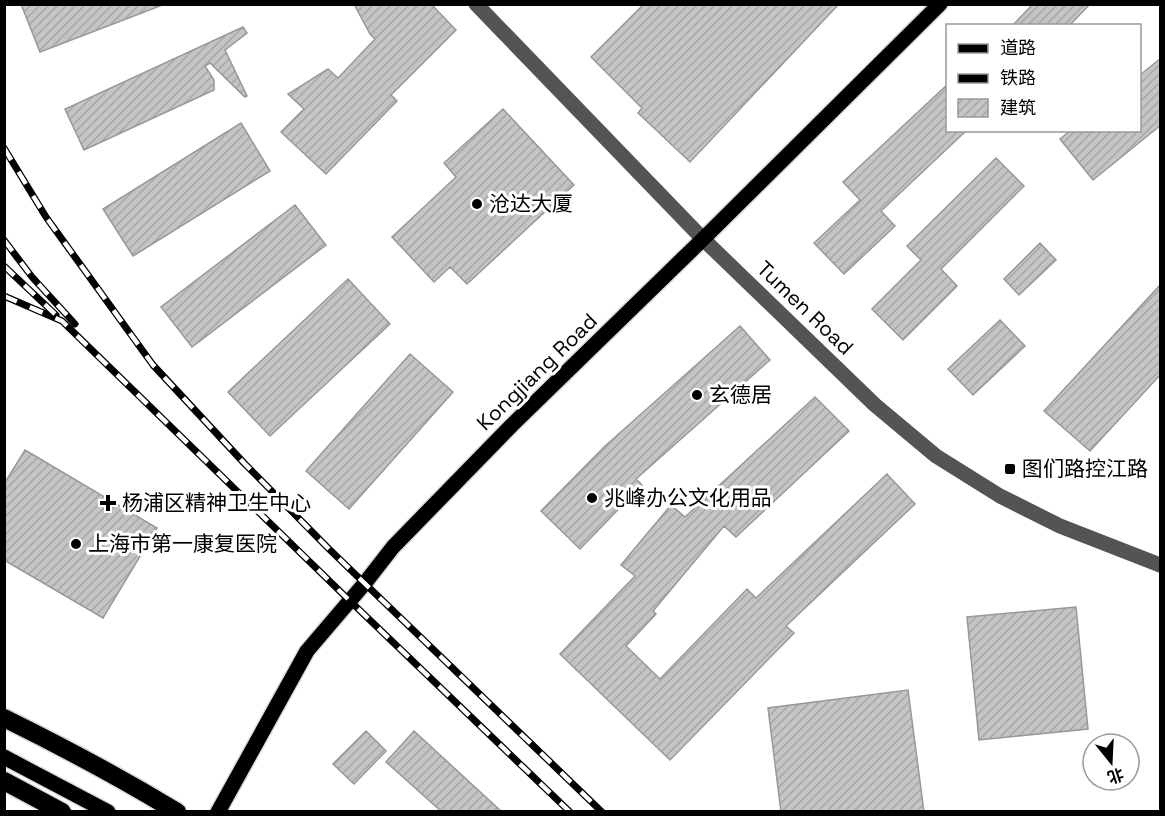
<svg xmlns="http://www.w3.org/2000/svg" width="1165" height="816" font-family="'Space Grotesk','Noto Sans SC',sans-serif">
  <defs>
    <pattern id="building-hatch" width="6" height="6" patternUnits="userSpaceOnUse" patternTransform="scale(1.5)"><rect width="6" height="6" fill="#c4c4c4"/><path d="M-1 1l2-2M0 6l6-6M5 7l2-2" fill="none" stroke="#a7a7a7"/></pattern>
  </defs>
  <rect width="100%" height="100%" fill="#fff"/>
  <path fill="url(#building-hatch)" stroke="#989898" stroke-width="1.5" d="M21,4H160V6L40,52Z
    M354,4H431L456,30L391,95L397,101L326,174L281,132L304,109L288,94L328,69L338,78L375,39L370,34Z
    M644,4H839L690,162L638,113L642,108L591,57Z
    M1033,4H1090L1069,26H1012Z
    M243,27L247,33L225,50L247,96L245,97L210,63L205,66L214,80V90L84,150L65,109Z
    M1161,58V125L1093,180L1060,139L1071,130H1140V75Z
    M948,84V130H967L881,211L895,226L844,274L814,243L860,200L843,182Z
    M503,109L574,185L467,284L450,267L434,282L392,237L456,177L444,163Z
    M241,123L270,171L133,256L103,209Z
    M996,158L1024,186L941,269L957,286L903,340L872,309L921,260L907,246Z
    M295,205L326,245L192,347L161,307Z
    M1040,243L1056,260L1019,295L1004,279Z
    M348,279L390,324L270,436L228,392Z
    M1161,284V374L1090,451L1044,411Z
    M1000,320L1025,346L973,395L948,369Z
    M740,326L770,360L636,479L642,485L580,549L541,511L604,447Z
    M410,354L453,392L349,509L306,471Z
    M815,397L849,431L736,537L724,526L653,611L656,614L626,646L660,679L747,589L756,598L887,474L915,504L786,626L794,633L670,760L560,654L635,576L621,565L671,505L685,517Z
    M25,450L157,528L103,618L4,560V484Z
    M1076,607L1088,729L979,740L967,617Z
    M908,690L924,812H781L768,708Z
    M366,731L386,751L354,784L333,764Z
    M414,731L502,812H442L386,762Z"/>
  <g fill="none" stroke-linecap="round" stroke-linejoin="round">
    <g stroke="#dbdbdb" stroke-width="18">
      <path id="major" d="M4,757L108,812
        M218,812L307,651L365,583L393,547L512,425L703,239L940,4"/>
    </g>
    <g stroke="#dbdbdb" stroke-width="21">
      <path id="highway" d="M4,718C63,747 121,778 177,812
        M4,781L62,812"/>
    </g>
    <path stroke="#545454" stroke-width="15" d="M476,4L703,239L875,405L936,456L1000,496L1060,526L1160,565"/>
    <use href="#major" stroke="#000" stroke-width="15"/>
    <use href="#highway" stroke="#000" stroke-width="18"/>
    <g stroke="#000" stroke-width="7">
      <path id="rail" d="M4,148L46,217L153,365L244,463L329,549L602,812
        M4,240L32,277L75,324
        M4,266L56,315
        M4,296L62,321L349,600L570,812"/>
    </g>
    <use href="#rail" stroke="#fff" stroke-width="4.5" stroke-dasharray="14" stroke-linecap="butt"/>
  </g>
  <g fill="#000" stroke="#fff" stroke-width="2">
    <circle cx="477" cy="204" r="6"/>
    <circle cx="697" cy="395" r="6"/>
    <rect x="1004" y="463" width="12" height="12" rx="3"/>
    <circle cx="592" cy="498" r="6"/>
    <path d="M105 494h6v6h6v6h-6v6h-6v-6h-6v-6h6z"/>
    <circle cx="76" cy="544" r="6"/>
  </g>
  <g text-anchor="middle" stroke-width="6" stroke-linejoin="round" paint-order="stroke">
    <g font-size="21" fill="#000" stroke="#fff" text-anchor="start">
      <text x="489" y="211">沧达大厦</text>
      <text x="709" y="402">玄德居</text>
      <text x="1022" y="476">图们路控江路</text>
      <text x="604" y="505">兆峰办公文化用品</text>
      <text x="122" y="510">杨浦区精神卫生中心</text>
      <text x="88" y="551">上海市第一康复医院</text>
    </g>
    <g font-size="21" fill="#000" stroke="#fff">
      <text transform="translate(805 308) rotate(44)" y="7">Tumen Road</text>
      <text transform="translate(537 372) rotate(-44)" y="7">Kongjiang Road</text>
    </g>
  </g>
  <rect width="1165" height="816" fill="none" stroke="#000000" stroke-width="12"/>
  <rect x="946" y="24" width="195" height="108" fill="#ffffff" stroke="#999999" stroke-width="1.5"/>
  <rect x="958" y="44" width="30" height="9" fill="#000000" stroke="#999999" stroke-width="1.5"/>
  <text x="1000" y="54" font-size="18" fill="#000000">道路</text>
  <rect x="958" y="74" width="30" height="9" fill="#000000" stroke="#999999" stroke-width="1.5"/>
  <text x="1000" y="84" font-size="18" fill="#000000">铁路</text>
  <rect x="958" y="99" width="30" height="18" fill="url(#building-hatch)" stroke="#999999" stroke-width="1.5"/>
  <text x="1000" y="114" font-size="18" fill="#000000">建筑</text>
  <g transform="translate(1111 762) rotate(162)"><circle r="28" fill="#ffffff" stroke="#999999" stroke-width="1.5"/>
  <path d="M0-4.5L10 22L0 15L-10 22Z" fill="#000000"/>
  <text y="-9" font-size="16" font-weight="bold" text-anchor="middle" fill="#000000">北</text>
  </g>
</svg>
